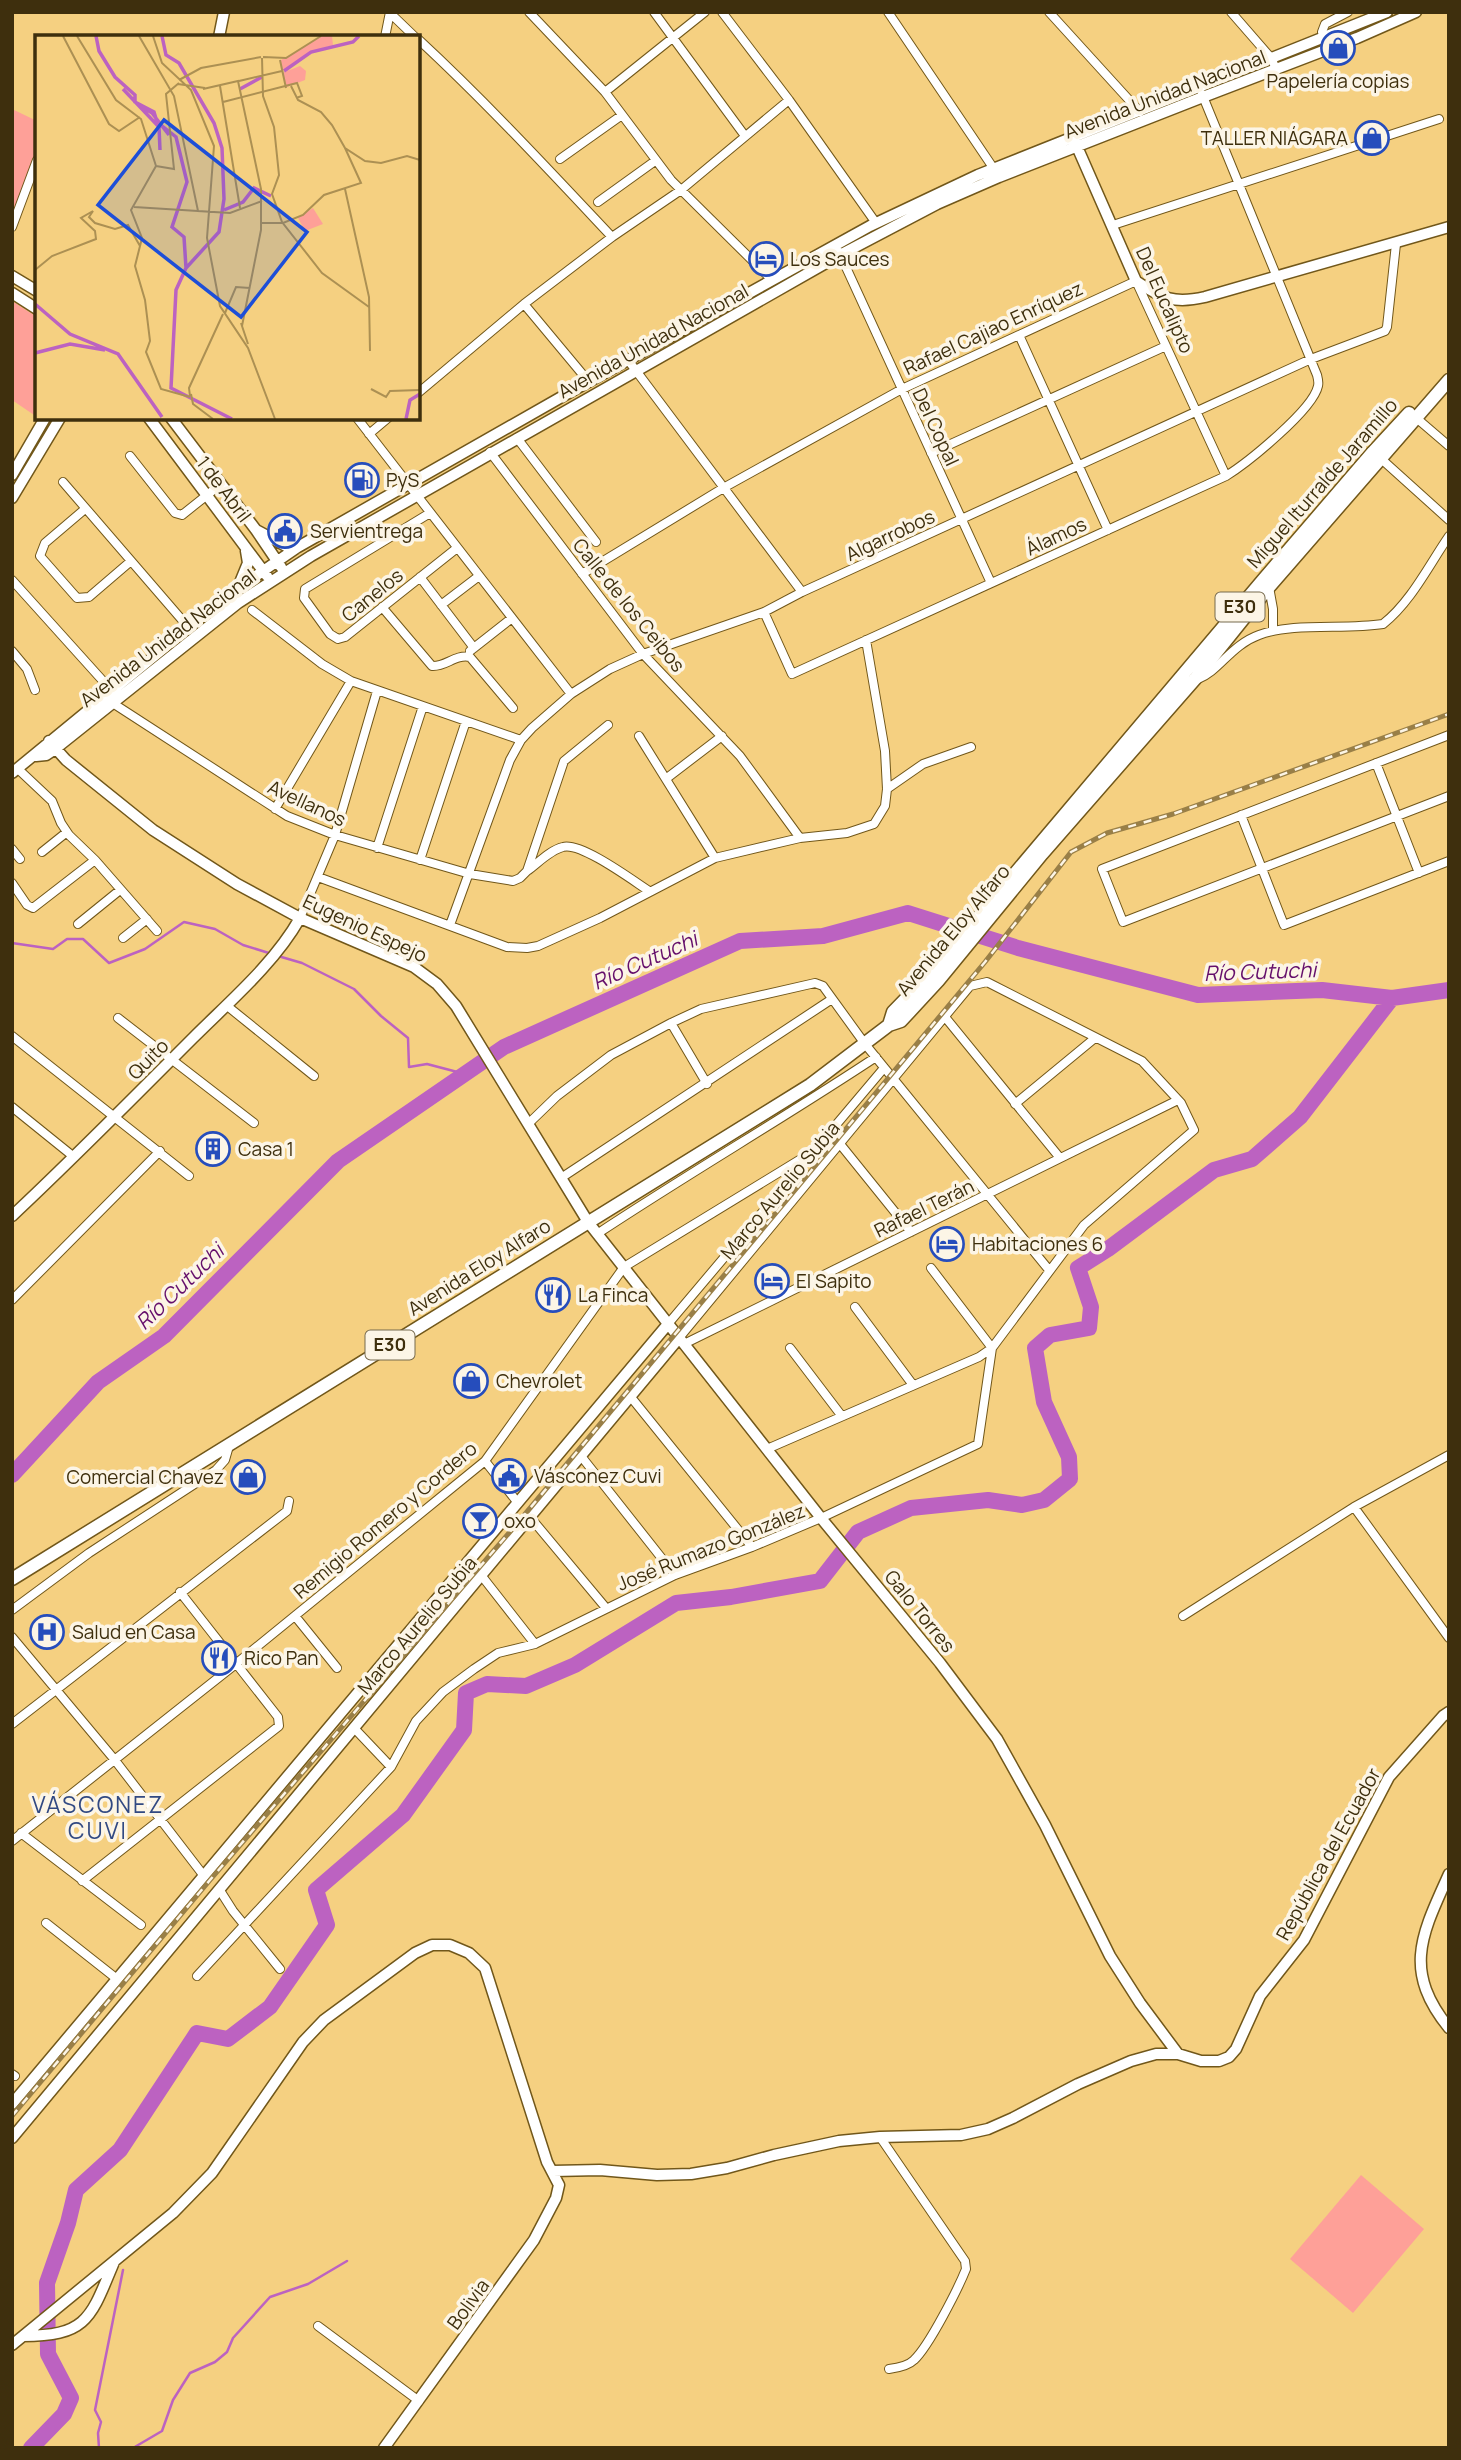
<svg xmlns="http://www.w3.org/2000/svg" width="1461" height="2460" font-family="Manrope,sans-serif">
  <rect width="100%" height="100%" fill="#f5d081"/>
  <path fill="#fea098" d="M12,109L37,121V157L12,216Z
    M12,301L37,317V417L12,400Z
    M1361,2175L1424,2229L1353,2313L1290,2259Z"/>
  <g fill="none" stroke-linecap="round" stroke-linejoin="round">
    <path stroke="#bc62c1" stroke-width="2.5" d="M12,943L53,949L67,939H83L109,963L145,949L184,922L215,929L243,945L272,954
      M278,956L302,963L354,989L381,1016L408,1038L409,1067L427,1064L465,1074
      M99,2448L98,2433L101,2422L95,2410L123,2270
      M133,2448L162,2431L173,2400L190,2373L215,2362L227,2352L233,2338L270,2297L308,2284L347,2261"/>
    <path stroke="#bc62c1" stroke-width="16" d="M12,1475L98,1382L164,1336L338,1161L504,1047L740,941L823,936L908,913L1018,948L1198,995L1322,990L1392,998L1449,990
      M31,2448L64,2414L71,2398L48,2354L47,2283L68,2223L76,2190L120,2150L197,2033L228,2039L270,2007L327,1925L316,1890L403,1815L464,1730L466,1693L487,1684L526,1686L575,1665L676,1603L731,1597L820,1581L858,1532L911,1508L988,1500L1022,1505L1044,1500L1070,1479L1069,1457L1044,1402L1035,1348L1050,1335L1089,1328L1091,1307L1078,1268L1108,1249L1214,1170L1252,1159L1300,1117L1392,998"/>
    <g stroke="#71571a" stroke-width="10">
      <path id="street" d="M529,12L605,92L671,180L772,280
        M654,12L745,136
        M722,12L789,100L876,223
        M888,12L996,172
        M1049,12L1140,112
        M1231,12L1272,59L1276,70
        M390,13L415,37
        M385,37L390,12
        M418,39C486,102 549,170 612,237
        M1326,42L1322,32L1325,24L1348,12
        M605,92L705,12
        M560,159L622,115
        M598,202L655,161
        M1113,225L1439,119
        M12,227L37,160
        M839,252L991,583
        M524,304L589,382
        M1019,335L1108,530
        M628,360L802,592
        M418,393L524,304L612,237L681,190L789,100
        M1414,416L1449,446
        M357,418L571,694
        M369,434L388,418
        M517,438L596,542
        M490,452L643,654L740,756L800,838
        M931,453L1166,346
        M130,456L175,513L182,515L221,484
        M1378,456L1449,520
        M63,482L189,628
        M85,509L45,543L40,556L77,598L89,597L131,561
        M430,513L305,589L304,598L330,634L338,639L345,637L457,548
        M582,574L725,487L902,389L1136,281L1226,476
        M420,577L474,648
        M12,580L112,691
        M1269,587L1273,609V630
        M441,605L479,576
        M382,607L432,666C446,667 455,654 470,657L513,708
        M252,610L322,664L351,681L521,740
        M764,612L792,674L1226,476C1247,463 1313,410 1318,386C1319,382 1318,379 1317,375L1202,94
        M12,651L27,669L35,690
        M470,651L512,618
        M1198,679C1219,671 1231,645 1259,635C1294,622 1344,630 1383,624C1411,602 1429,565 1449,536
        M111,702L287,816L335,835L470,874L513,881L520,878L527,871L564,761L608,725
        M1449,735L1102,869L1123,922L1449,796
        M639,736L715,858
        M1376,763L1419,873
        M667,778L722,736
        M887,789L923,764L971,747
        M275,809L351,681
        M1241,815L1284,925L1449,861
        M377,848L423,706
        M12,849L20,859
        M42,852L67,832
        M95,860L157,931
        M420,860L466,721
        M527,871C537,864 550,850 563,847C581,842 632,880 649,891
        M318,877L507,947L527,948L538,946L600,918L715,858L800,838L847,833L874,824L885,806L887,789L885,751L866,640
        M12,883L27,905L33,908L95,860L69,835L61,823L52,801L18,769
        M300,918L335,835L377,691
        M78,924L120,890
        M450,925L510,760L521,740L532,728L571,694L610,669L643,654L764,612L802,592L1311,359L1385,331L1387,327L1396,244
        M123,938L147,919
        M226,1005L314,1076
        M945,1017L1060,1158
        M118,1018L254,1123
        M671,1023L707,1084
        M12,1036L189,1176
        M1015,1104L1095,1038
        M12,1107L74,1157
        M528,1124L557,1096L611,1055L671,1023L701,1009L815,983L823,986L865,1044L1049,1270
        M840,1144L911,1232
        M561,1178L832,999
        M597,1234C689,1173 784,1118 876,1057
        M931,1268L992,1348
        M12,1300L160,1151
        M855,1307L913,1385
        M668,1324L884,1068
        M684,1344L1178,1100
        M790,1348L841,1415
        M630,1396L752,1547
        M767,1449L979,1357L992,1348
        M581,1456L675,1575
        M485,1461L518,1503
        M1354,1507L1449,1638
        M530,1517L606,1608
        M481,1575L535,1644
        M12,1610L89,1553L216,1470L225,1460L229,1446
        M295,1616L337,1668
        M1183,1616L1354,1507L1449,1455
        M12,1637L114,1759L204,1876
        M12,1724L287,1511L289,1501
        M354,1728L391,1767
        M21,1833L141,1925
        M12,1841L237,1663L485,1461L624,1267L814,1151
        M82,1881L279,1726L278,1717L180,1592
        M219,1889L233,1911L280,1969
        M46,1923L117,1979
        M197,1976L391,1767L416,1721L443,1692L474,1669L498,1653L535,1644L675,1575L752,1547L821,1518L978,1444L992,1348L1084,1225L1194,1130L1181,1103L1142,1061L987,982L970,986L679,1338
        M12,2074L15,2076
        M880,2137L965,2261L966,2269C958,2289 929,2346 914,2360C908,2366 897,2368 889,2369
        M318,2326L419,2401"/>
    </g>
    <g stroke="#71571a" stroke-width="13">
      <path id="secondary" d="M219,37L224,12
        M1075,142L1136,281C1162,299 1175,304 1205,297L1449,227
        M12,276L37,291
        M12,293L37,309
        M149,418L267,576
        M171,418L256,530L281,567
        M12,475L45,418
        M12,498L60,418
        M256,530L286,546L298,547
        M239,585L248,563L246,551
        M49,741L66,760L153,830L237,884L300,918L414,967L437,984L456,1006L588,1222L821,1518L940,1663L997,1739L1045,1825L1110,1956L1140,2003L1178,2054
        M36,756L46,755L55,749L238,603L311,556L840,255L937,204L999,177L1203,97L1357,38L1416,12
        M12,773L231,593L298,547L572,391L870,226L978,175L1387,12
        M12,1216C74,1158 133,1098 193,1038C230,1001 274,964 300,918
        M1449,1874C1422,1934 1402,1970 1449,2028
        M12,2104L668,1324
        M12,2138L679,1338
        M553,2171L600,2170L657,2175L691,2174L727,2168L774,2155L839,2141L880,2137L961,2135L988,2129L1013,2118L1078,2084L1131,2061L1156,2054H1178L1201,2061H1219L1229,2057L1236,2049L1260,1996L1304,1940L1389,1777L1443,1716L1449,1712
        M23,2336C88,2336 91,2317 114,2262
        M12,2345L173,2213L212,2173L303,2042L324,2020L415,1953L432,1945H450L469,1953L485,1968L547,2162L559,2185L556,2198L534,2240L384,2448"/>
    </g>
    <g stroke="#71571a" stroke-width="15">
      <path id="primary" d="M889,1025L893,1012L930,974L1262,581L1373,452L1409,413
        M12,1579L810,1085L889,1025L901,1021L938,981L1042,854L1195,679L1269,587L1449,380"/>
    </g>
    <use href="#street" stroke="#fff" stroke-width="8"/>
    <use href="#secondary" stroke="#fff" stroke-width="10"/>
    <use href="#primary" stroke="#fff" stroke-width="12"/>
    <g stroke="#997f47" stroke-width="5">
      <path id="rail" d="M12,2116L210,1880L521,1519L985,962L1071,852L1107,833L1173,814L1449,714"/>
    </g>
    <use href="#rail" stroke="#fcf5e6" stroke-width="2.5" stroke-dasharray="8" stroke-linecap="butt"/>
  </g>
  <defs>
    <g id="shop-ring" transform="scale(1.75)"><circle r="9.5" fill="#fcf5e6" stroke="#264dbc" stroke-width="1.5"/><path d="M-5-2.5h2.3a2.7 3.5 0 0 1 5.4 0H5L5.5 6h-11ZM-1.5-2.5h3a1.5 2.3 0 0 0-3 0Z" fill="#264dbc"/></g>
    <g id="hotel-ring" transform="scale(1.75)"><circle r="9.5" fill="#fcf5e6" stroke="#264dbc" stroke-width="1.5"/><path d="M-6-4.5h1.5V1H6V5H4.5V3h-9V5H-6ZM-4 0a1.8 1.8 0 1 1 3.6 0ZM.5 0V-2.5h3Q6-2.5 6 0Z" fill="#264dbc"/></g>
    <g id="fuel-ring" transform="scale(1.75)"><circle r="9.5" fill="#fcf5e6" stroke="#264dbc" stroke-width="1.5"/><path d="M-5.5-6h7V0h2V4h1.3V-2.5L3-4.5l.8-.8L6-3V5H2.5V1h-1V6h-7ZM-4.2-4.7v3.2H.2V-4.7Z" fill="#264dbc"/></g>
    <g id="civic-ring" transform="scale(1.75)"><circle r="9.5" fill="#fcf5e6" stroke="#264dbc" stroke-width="1.5"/><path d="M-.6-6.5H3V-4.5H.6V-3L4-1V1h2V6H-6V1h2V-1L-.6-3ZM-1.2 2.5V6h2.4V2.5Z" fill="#264dbc"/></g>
    <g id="building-ring" transform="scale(1.75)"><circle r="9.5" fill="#fcf5e6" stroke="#264dbc" stroke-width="1.5"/><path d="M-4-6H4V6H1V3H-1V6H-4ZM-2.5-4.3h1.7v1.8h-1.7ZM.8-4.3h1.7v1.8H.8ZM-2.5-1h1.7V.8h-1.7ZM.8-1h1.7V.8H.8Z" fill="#264dbc"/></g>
    <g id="restaurant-ring" transform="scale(1.75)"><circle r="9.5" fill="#fcf5e6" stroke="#264dbc" stroke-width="1.5"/><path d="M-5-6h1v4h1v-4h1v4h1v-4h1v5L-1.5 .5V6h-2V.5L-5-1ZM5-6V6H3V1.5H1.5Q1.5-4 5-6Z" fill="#264dbc"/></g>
    <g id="bar-ring" transform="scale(1.75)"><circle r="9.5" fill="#fcf5e6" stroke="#264dbc" stroke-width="1.5"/><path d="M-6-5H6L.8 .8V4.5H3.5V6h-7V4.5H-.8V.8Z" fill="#264dbc"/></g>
    <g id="hospital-ring" transform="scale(1.75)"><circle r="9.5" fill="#fcf5e6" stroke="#264dbc" stroke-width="1.5"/><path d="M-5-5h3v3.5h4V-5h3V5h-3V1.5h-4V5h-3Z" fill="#264dbc"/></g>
  </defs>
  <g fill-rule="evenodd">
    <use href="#shop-ring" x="1338" y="48"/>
    <use href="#shop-ring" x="1372" y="138"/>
    <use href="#hotel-ring" x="766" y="259"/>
    <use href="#fuel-ring" x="362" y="480"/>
    <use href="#civic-ring" x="285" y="531"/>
    <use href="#building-ring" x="213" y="1149"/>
    <use href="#hotel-ring" x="947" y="1244"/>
    <use href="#hotel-ring" x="772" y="1281"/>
    <use href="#restaurant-ring" x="553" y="1295"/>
    <use href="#shop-ring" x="471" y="1381"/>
    <use href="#civic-ring" x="509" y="1476"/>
    <use href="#shop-ring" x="248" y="1477"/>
    <use href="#bar-ring" x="480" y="1521"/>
    <use href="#hospital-ring" x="47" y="1632"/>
    <use href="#restaurant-ring" x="219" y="1658"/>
  </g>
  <g text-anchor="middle" stroke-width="7" stroke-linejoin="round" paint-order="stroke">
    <g fill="#fcf5e6" stroke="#776a4e" stroke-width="2">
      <rect x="1215.5" y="592.5" width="49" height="29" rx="5"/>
      <rect x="365.5" y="1330.5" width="49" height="29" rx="5"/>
    </g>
    <g font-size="18" font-weight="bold" fill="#3e2f0d">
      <text x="1240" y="613">E30</text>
      <text x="390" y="1351">E30</text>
    </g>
    <g font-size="19" fill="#3e2f0d" stroke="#fcf5e6" text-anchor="start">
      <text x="1338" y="88" text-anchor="middle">Papelería copias</text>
      <text x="1348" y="145" text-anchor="end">TALLER NIÁGARA</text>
      <text x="790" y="266">Los Sauces</text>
      <text x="386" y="487">PyS</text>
      <text x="310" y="538">Servientrega</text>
      <text x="238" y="1156">Casa 1</text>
      <text x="972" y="1251">Habitaciones 6</text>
      <text x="796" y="1288">El Sapito</text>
      <text x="578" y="1302">La Finca</text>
      <text x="496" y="1388">Chevrolet</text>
      <text x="534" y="1483">Vásconez Cuvi</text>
      <text x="224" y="1484" text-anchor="end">Comercial Chavez</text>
      <text x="504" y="1528">oxo</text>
      <text x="72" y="1639">Salud en Casa</text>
      <text x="244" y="1665">Rico Pan</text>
    </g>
    <g font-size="19" fill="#3e2f0d" stroke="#fcf5e6">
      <text transform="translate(1165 94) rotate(-21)" y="7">Avenida Unidad Nacional</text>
      <text transform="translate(1165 300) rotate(66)" y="7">Del Eucalipto</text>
      <text transform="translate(993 328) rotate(-25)" y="7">Rafael Cajiao Enríquez</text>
      <text transform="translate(653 341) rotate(-29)" y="7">Avenida Unidad Nacional</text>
      <text transform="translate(936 427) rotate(65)" y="7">Del Copal</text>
      <text transform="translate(1322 483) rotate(-49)" y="7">Miguel Iturralde Jaramillo</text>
      <text transform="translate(224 489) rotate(53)" y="7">1 de Abril</text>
      <text transform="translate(890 535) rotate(-25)" y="7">Algarrobos</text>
      <text transform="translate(1056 536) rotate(-25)" y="7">Álamos</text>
      <text transform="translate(372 595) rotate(-39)" y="7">Canelos</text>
      <text transform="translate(629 605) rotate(51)" y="7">Calle de los Ceibos</text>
      <text transform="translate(168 638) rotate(-37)" y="7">Avenida Unidad Nacional</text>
      <text transform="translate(307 803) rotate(25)" y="7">Avellanos</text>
      <text transform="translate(365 928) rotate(25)" y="7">Eugenio Espejo</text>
      <text transform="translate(953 930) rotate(-50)" y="7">Avenida Eloy Alfaro</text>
      <text transform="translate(148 1059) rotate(-45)" y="7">Quito</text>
      <text transform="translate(780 1190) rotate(-50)" y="7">Marco Aurelio Subia</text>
      <text transform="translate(924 1208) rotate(-26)" y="7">Rafael Terán</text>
      <text transform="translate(479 1267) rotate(-32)" y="7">Avenida Eloy Alfaro</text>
      <text transform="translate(385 1520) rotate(-40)" y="7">Remigio Romero y Cordero</text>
      <text transform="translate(711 1547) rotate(-22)" y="7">José Rumazo González</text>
      <text transform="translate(920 1611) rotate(51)" y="7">Galo Torres</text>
      <text transform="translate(417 1625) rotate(-50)" y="7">Marco Aurelio Subia</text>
      <text transform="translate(1328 1854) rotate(-61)" y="7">República del Ecuador</text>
      <text transform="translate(468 2304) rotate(-54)" y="7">Bolivia</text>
    </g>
    <g font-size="21" font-style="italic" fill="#650f6b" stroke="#fcf5e6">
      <text transform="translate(645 961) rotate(-24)" y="7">Río Cutuchi</text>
      <text transform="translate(1260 972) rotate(-2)" y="7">Río Cutuchi</text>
      <text transform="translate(180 1287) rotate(-44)" y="7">Río Cutuchi</text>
    </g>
    <g font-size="23" letter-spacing="2" fill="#314982" stroke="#fcf5e6">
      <text x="98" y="1813">VÁSCONEZ<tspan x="98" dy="26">CUVI</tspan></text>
    </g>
  </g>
  <g transform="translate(35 35)">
    <rect width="385" height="385" fill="#f5d081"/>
    <path d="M287,1H297L298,10L275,17L247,36L246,25ZM265,31L271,36L270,45L252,52L247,38ZM278,173L288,189L270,196L263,183Z" fill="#fea098"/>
    <path fill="none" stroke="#bc62c1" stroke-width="3.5" d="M61,1L64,16L80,42L100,60V67L119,77L122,87L141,102L152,147L137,192L149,202L151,233M127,1L131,20L144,28L179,88L187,113L189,164L184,197L151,233L141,255L136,353L197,384M249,36L276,17L318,7L324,1M88,54L124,92L125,115M205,54L227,42M102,69L117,78L134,100M189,175L208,167L219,153L236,161M0,269L35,299L83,319L127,382M0,318L35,309L70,315M371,384L375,365L385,359"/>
    <path fill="none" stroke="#ac9053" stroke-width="2" d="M28,1L74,89L84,96L105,82M42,1L81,65L106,84L121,131M104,1L139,61L163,176L195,178L227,166M118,1L127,28L156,55L179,111L172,203L185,271L213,313L240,384M228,22L251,23L286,1M227,23L228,61L239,92L244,140L237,159L247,187L287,238L334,272M245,25L251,53M144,45L166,33L226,22M204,46L247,36M143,49L170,53M185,51L205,173M256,51L263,65L286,77L297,90L310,113L330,126L346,128L372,121L385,125M168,54L203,46L226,154V195L207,291M188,67L262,48L267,61L261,63M121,131L96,175L107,203L100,231L110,265L115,306L111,317L126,354L155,362M121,131L139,134L131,59L144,48M310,154L334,262L335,316M99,172L163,176M226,188H248L268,180L289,160L326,148L310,113M0,235L17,221L61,204L60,196L46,183L58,176L54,182L60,188L80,194L93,190L105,211M190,278L201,252L215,253M206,288L213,309M336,354L351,362L355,356L385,355M156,359L158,369L178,384M155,361L154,353L188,279"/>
    <path fill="#1d4ed8" fill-opacity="0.15" stroke="#1d4ed8" stroke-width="3.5" d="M129,85L272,197L206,282L63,170Z"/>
    <rect width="385" height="385" fill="none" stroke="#3e2f0d" stroke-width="3.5"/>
  </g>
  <rect width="1461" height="2460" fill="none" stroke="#3e2f0d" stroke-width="28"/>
</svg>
